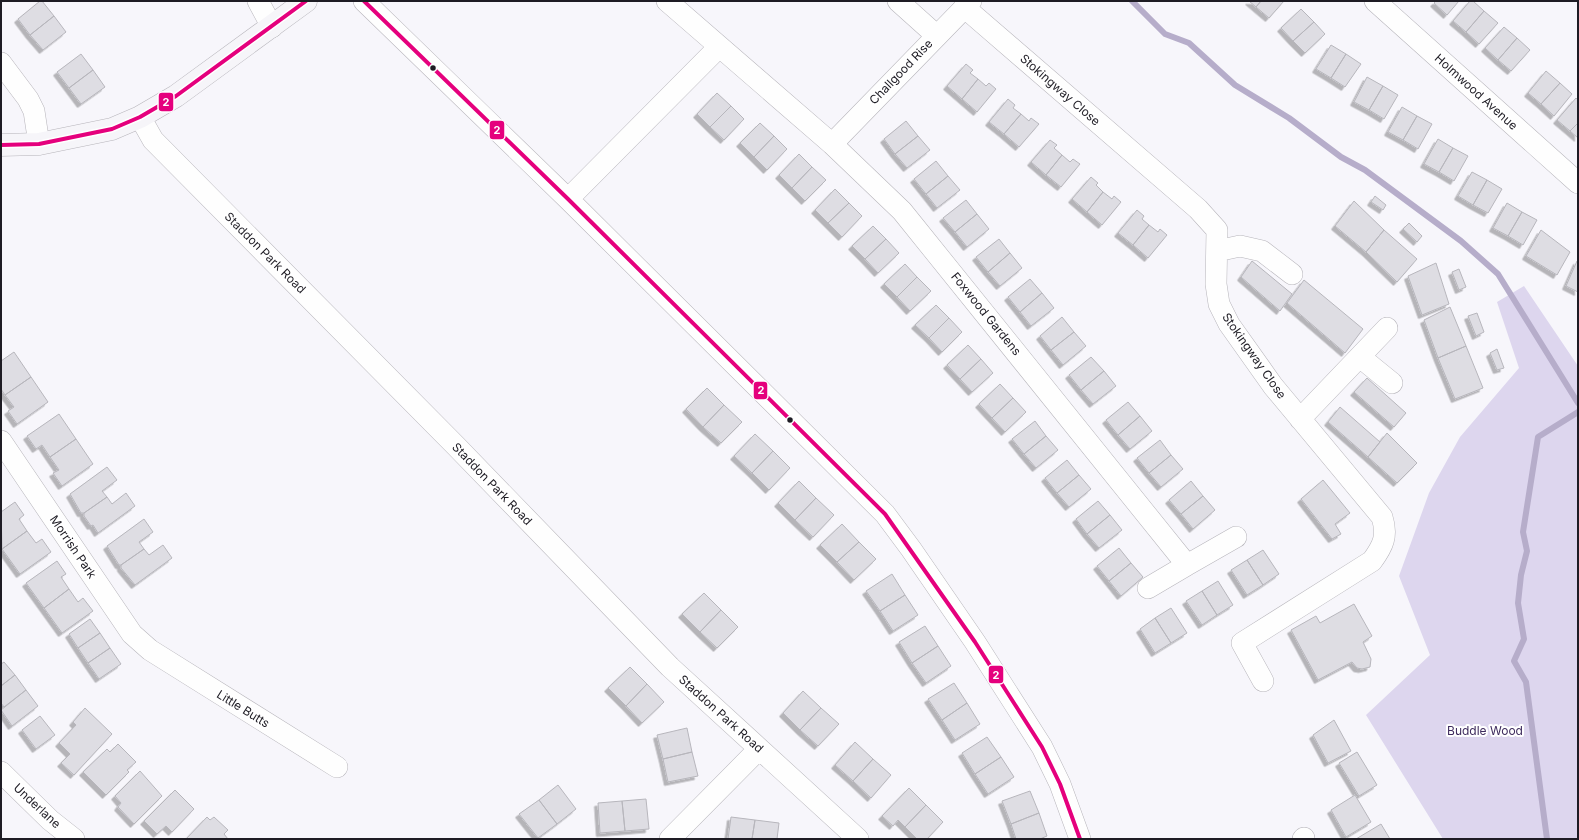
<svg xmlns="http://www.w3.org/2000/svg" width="1579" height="840" font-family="Inter,sans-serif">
  <defs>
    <filter id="shadow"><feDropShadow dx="-3.5" dy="3.5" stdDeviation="0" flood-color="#0004"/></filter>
  </defs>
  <rect width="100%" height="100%" fill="#f7f6fb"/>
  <path fill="#ddd6ee" d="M1524,286L1578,366V839H1443L1366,715L1430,655L1399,576L1429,493L1460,437L1519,368L1497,302Z"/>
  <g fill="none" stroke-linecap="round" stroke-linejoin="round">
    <path stroke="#b6adca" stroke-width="6" d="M1132,1L1165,34L1189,43L1235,85L1289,118L1341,157L1365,170L1461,241L1498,274L1578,403
      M1547,839L1526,682L1514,661L1524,639L1518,603L1521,575L1527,551L1523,532L1538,437L1578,412"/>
  </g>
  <path fill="#dedde3" stroke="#b7b6bc" filter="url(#shadow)" d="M40,1H42L54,16L30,35L18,19Z
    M1249,1H1261L1256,7Z
    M1261,1H1284L1269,18L1256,7Z
    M1436,1H1459L1447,15L1434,3Z
    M1470,1H1473L1484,11L1466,32L1453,21Z
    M1301,9L1314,22L1293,41L1281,28Z
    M1484,11L1498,23L1479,44L1466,32Z
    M54,16L66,32L43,50L30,35Z
    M1314,22L1325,34L1305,53L1293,41Z
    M1504,27L1517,38L1498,60L1485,48Z
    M1517,38L1530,50L1511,71L1498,60Z
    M1331,45L1346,54L1331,78L1316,69Z
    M81,54L93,70L69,88L57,72Z
    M1346,54L1361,64L1345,87L1331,78Z
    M966,64L973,70L970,73L978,79L962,99L947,86Z
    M93,70L105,87L81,104L69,88Z
    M1546,71L1560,83L1541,104L1528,93Z
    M1367,77L1383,86L1369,110L1354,102Z
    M978,79L986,86L989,83L996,89L977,112L962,99Z
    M1560,83L1572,94L1554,116L1541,104Z
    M1383,86L1398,95L1384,119L1369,110Z
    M717,93L731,106L710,127L697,114Z
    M1576,98L1578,100V123L1570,131L1557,120Z
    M1008,99L1015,105L1013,108L1021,114L1004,134L989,122Z
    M731,106L744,119L724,140L710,127Z
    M1402,107L1417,116L1403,140L1388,132Z
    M1021,114L1029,121L1031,118L1039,124L1019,147L1004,134Z
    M1417,116L1432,124L1418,149L1403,140Z
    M906,121L918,136L895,154L884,139Z
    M760,123L774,136L754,157L740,143Z
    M1578,123V138L1570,131Z
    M774,136L787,149L767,170L754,157Z
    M918,136L930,150L907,168L895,154Z
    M1438,139L1453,148L1439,172L1424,164Z
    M1050,140L1057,145L1054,148L1062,155L1046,175L1031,162Z
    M1453,148L1468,156L1454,181L1439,172Z
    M799,154L812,167L792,188L779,175Z
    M1062,155L1070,162L1073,159L1080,164L1061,187L1046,175Z
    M936,161L948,176L926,194L914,179Z
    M812,167L826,180L805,201L792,188Z
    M1472,172L1487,180L1473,205L1458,196Z
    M948,176L960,190L937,208L926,194Z
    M1091,177L1098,183L1096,185L1103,192L1087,212L1072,199Z
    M1487,180L1502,189L1488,213L1473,205Z
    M835,189L849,203L828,223L815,210Z
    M1103,192L1112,199L1114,196L1121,202L1102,225L1087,212Z
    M1375,196L1386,205L1383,210L1371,202Z
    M966,200L977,214L955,232L943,218Z
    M1354,201L1384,230L1366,252L1335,226Z
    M849,203L862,216L842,237L828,223Z
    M1507,203L1522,212L1508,236L1493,228Z
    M1137,210L1144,216L1142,219L1149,225L1133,245L1118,233Z
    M1522,212L1537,220L1523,245L1508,236Z
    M977,214L989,229L967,247L955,232Z
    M1409,223L1422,236L1417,242L1403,229Z
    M1149,225L1158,232L1160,229L1167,235L1148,258L1133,245Z
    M873,226L886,239L865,259L852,246Z
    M1384,230L1417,259L1397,282L1366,252Z
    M1541,230L1570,252L1557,275L1526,256Z
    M886,239L899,253L878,273L865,259Z
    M999,239L1010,253L988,272L976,257Z
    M1010,253L1022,268L1000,286L988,272Z
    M1252,261L1292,294L1280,311L1241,277Z
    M1577,261H1578V292L1566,286Z
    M1436,263L1449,304L1422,315L1408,276Z
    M905,264L917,277L897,297L884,284Z
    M1459,269L1466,287L1459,290L1452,272Z
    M917,277L931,291L910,311L897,297Z
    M1030,279L1042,293L1020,312L1008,297Z
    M1304,280L1363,329L1345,353L1287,303Z
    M1042,293L1054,308L1031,326L1020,312Z
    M936,305L949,318L929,338L915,325Z
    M1450,307L1466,346L1438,358L1424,320Z
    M1477,313L1484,332L1476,336L1468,316Z
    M1062,317L1074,332L1051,350L1040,336Z
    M949,318L962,332L942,352L929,338Z
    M1074,332L1086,346L1063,365L1051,350Z
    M968,345L981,359L960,379L947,365Z
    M1466,346L1483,388L1455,399L1438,358Z
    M1497,349L1504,368L1497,370L1490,353Z
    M14,352L31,377L5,395L1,389V361Z
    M1091,357L1104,371L1081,390L1069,375Z
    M981,359L993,373L972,392L960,379Z
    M1104,371L1116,386L1093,404L1081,390Z
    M31,377L48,402L17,424L8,411L14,407L5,395Z
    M1367,378L1406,413L1394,427L1354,392Z
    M1000,384L1013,398L992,418L979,404Z
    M707,388L724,405L703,427L686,409Z
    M1013,398L1026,412L1005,432L992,418Z
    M1128,402L1140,416L1118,435L1106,420Z
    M724,405L742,422L721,443L703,427Z
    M1340,407L1380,442L1368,457L1328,422Z
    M59,414L76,439L50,457L42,445L36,449L27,436Z
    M1140,416L1152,431L1130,449L1118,435Z
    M1035,421L1046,436L1024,454L1012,439Z
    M1387,433L1417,463L1397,483L1368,457Z
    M755,434L773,451L752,473L734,456Z
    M1046,436L1058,450L1036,468L1024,454Z
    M76,439L93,464L62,486L53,473L59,470L50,457Z
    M1160,440L1171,455L1149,473L1137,458Z
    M773,451L790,468L769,490L752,473Z
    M1171,455L1183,469L1161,487L1149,473Z
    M1067,460L1079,475L1057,493L1045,478Z
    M107,467L117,480L102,491L107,497L84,513H81L70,494Z
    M1079,475L1091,489L1069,507L1057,493Z
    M1323,480L1350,513L1335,524L1341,534L1332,539L1301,499Z
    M799,481L816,498L795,520L778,503Z
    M1191,481L1203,496L1181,514L1169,500Z
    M126,493L135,506L98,533L93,525L91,526L84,516V513L107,497L112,504Z
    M1203,496L1215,510L1193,529L1181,514Z
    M816,498L834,515L813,537L795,520Z
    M1098,501L1110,515L1087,534L1076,519Z
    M15,502L24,515L19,519L27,531L2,549L1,512Z
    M1110,515L1122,530L1099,548L1087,534Z
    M144,519L153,532L139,542L144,549L121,565H119L107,546Z
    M842,524L859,542L837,562L820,545Z
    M27,531L36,543L42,539L51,552L20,574L2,549Z
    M859,542L876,559L854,580L837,562Z
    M163,545L172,558L135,585L121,568V565L144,549L149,555Z
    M1119,548L1131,563L1109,581L1097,566Z
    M1263,550L1279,574L1263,585L1247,560Z
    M1247,560L1263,585L1247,595L1231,570Z
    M57,561L66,574L61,577L69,589L44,608L26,583Z
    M1131,563L1143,577L1121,596L1109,581Z
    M892,574L905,595L880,611L866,591Z
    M1218,581L1233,605L1217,615L1202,591Z
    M69,589L78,602L83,598L93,611L62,633L44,608Z
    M1202,591L1217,615L1202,625L1186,601Z
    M704,593L721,610L700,632L682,614Z
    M905,595L918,615L893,631L880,611Z
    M1354,604L1372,636L1363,642L1371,659L1370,667L1362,669L1357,668L1352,662L1318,680L1291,630L1316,616L1320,623Z
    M1171,608L1187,633L1171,643L1155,618Z
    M721,610L738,627L717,648L700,632Z
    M1155,618L1171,643L1155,653L1140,629Z
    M90,619L100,633L78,648L69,634Z
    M925,626L938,646L912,663L899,642Z
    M100,633L110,648L88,663L78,648Z
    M938,646L951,666L926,683L912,663Z
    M110,648L121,664L99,679L88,663Z
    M4,662L15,675L1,686V664Z
    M630,667L647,684L626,706L608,688Z
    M15,675L26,690L4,707L1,703V686Z
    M954,683L967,703L942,720L928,699Z
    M647,684L664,702L642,723L626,706Z
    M26,690L38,706L12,726L1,710Z
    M803,691L821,708L800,730L783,713Z
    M967,703L980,724L955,740L942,720Z
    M85,708L112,734L74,775L61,763L70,754L59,743L76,725L73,722Z
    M821,708L839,724L818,746L800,730Z
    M40,716L55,735L36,749L22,730Z
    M1334,720L1351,751L1328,763L1313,735Z
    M687,728L692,752L663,759L657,735Z
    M987,737L1001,757L975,774L962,753Z
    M855,742L873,759L853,781L835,765Z
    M118,744L136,762L127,770L129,772L106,795L83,772L107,749L110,752Z
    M692,752L698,776L668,782L663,759Z
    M1357,752L1377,785L1359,796L1339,763Z
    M1001,757L1014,777L988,794L975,774Z
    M873,759L891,775L871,798L853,781Z
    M140,771L162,796L134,824L118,807L121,803L115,796Z
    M558,785L576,809L557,824L539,800Z
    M909,788L926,805L905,827L898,820L893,826L882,816Z
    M175,790L194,809L172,832L166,826L157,834L144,821Z
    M1030,791L1039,813L1011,824L1002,801Z
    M1355,795L1371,822L1346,837L1331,810Z
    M646,799L649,829L625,831L622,801Z
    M539,800L557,824L538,838L519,814Z
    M622,801L625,831L600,833L598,803Z
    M926,805L943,822L927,839H917L905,827Z
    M1039,813L1047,836L1040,839H1016L1011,824Z
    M207,817L210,820L214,817L228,830L224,834L228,839H186Z
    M731,817L755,820L752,839H728Z
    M755,820L779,823L777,839H752Z
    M1381,824L1390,839H1356Z"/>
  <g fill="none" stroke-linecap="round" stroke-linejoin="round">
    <g stroke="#b7b5bb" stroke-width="22">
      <path id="street" d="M258,1L272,27
        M364,1L568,199L885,514L911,549L975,642L1042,747L1060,784L1080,839
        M667,1L832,144L902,211L1187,565L1236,537
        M898,1L937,36
        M1375,1L1578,183
        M964,7L1198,209L1217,230L1216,284L1219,304L1229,324L1273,386L1382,517C1388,536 1383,546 1372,561L1242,643L1263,681
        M1,63L28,99L34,111L39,144
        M140,117L153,140L456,446L670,667L858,839
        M832,144L971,1
        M568,199L719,47
        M1217,251L1240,246L1262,251L1292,274
        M1360,357L1392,383
        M1300,419L1387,328
        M1,441L132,634L150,650L337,767
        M1148,588L1187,565
        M1,772L50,820L74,839
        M670,839L759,749
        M1303,839L1304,838"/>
    </g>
    <g stroke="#b7b5bb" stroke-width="23">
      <path id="secondary" d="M1,145L39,144L112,129L140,117L176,96L306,1"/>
    </g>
    <use href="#street" stroke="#fefefe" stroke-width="21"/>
    <use href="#secondary" stroke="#f6f5f9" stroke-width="22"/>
    <g stroke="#fff" stroke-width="7">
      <path id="bus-1" d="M364,1L568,199L885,514L975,642L1042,747L1060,784L1080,839
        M1,145L39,144L112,129L140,117L176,96L306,1"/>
    </g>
    <use href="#bus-1" stroke="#e5007d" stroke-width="4"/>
  </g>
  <g fill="#1e1c24" stroke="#fff" stroke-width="1.5">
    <circle cx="433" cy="68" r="3.5"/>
    <circle cx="790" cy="420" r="3.5"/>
  </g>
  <g text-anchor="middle" stroke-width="4" stroke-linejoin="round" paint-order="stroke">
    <g font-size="12" fill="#1e1c24" stroke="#fff">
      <text transform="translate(901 72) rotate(-46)" y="4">Challgood Rise</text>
      <text transform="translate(1060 90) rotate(41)" y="4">Stokingway Close</text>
      <text transform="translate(1476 92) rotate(42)" y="4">Holmwood Avenue</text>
      <text transform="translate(265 253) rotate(45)" y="4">Staddon Park Road</text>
      <text transform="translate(986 314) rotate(51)" y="4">Foxwood Gardens</text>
      <text transform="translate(1254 356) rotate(55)" y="4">Stokingway Close</text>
      <text transform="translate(492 484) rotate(46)" y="4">Staddon Park Road</text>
      <text transform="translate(73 547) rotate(56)" y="4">Morrish Park</text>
      <text transform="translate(243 709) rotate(32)" y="4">Little Butts</text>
      <text transform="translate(721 714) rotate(42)" y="4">Staddon Park Road</text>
      <text transform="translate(37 806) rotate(43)" y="4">Underlane</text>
    </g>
    <g font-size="12" fill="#3e2b5d" stroke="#fff">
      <text x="1485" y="735">Buddle Wood</text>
    </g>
  </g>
  <g stroke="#fff" stroke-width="1.5">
    <rect x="158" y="92" width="16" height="20" rx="4" fill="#e5007d"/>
    <rect x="489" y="120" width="16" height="20" rx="4" fill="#e5007d"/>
    <rect x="753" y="381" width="15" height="19" rx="4" fill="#e5007d"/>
    <rect x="988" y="665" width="16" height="19" rx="4" fill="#e5007d"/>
  </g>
  <g font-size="11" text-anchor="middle" font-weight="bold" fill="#fff">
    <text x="166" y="106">2</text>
    <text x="497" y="134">2</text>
    <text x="761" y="394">2</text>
    <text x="996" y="679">2</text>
  </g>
  <rect width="1579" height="840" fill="none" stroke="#1e1c24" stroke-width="4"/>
</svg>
